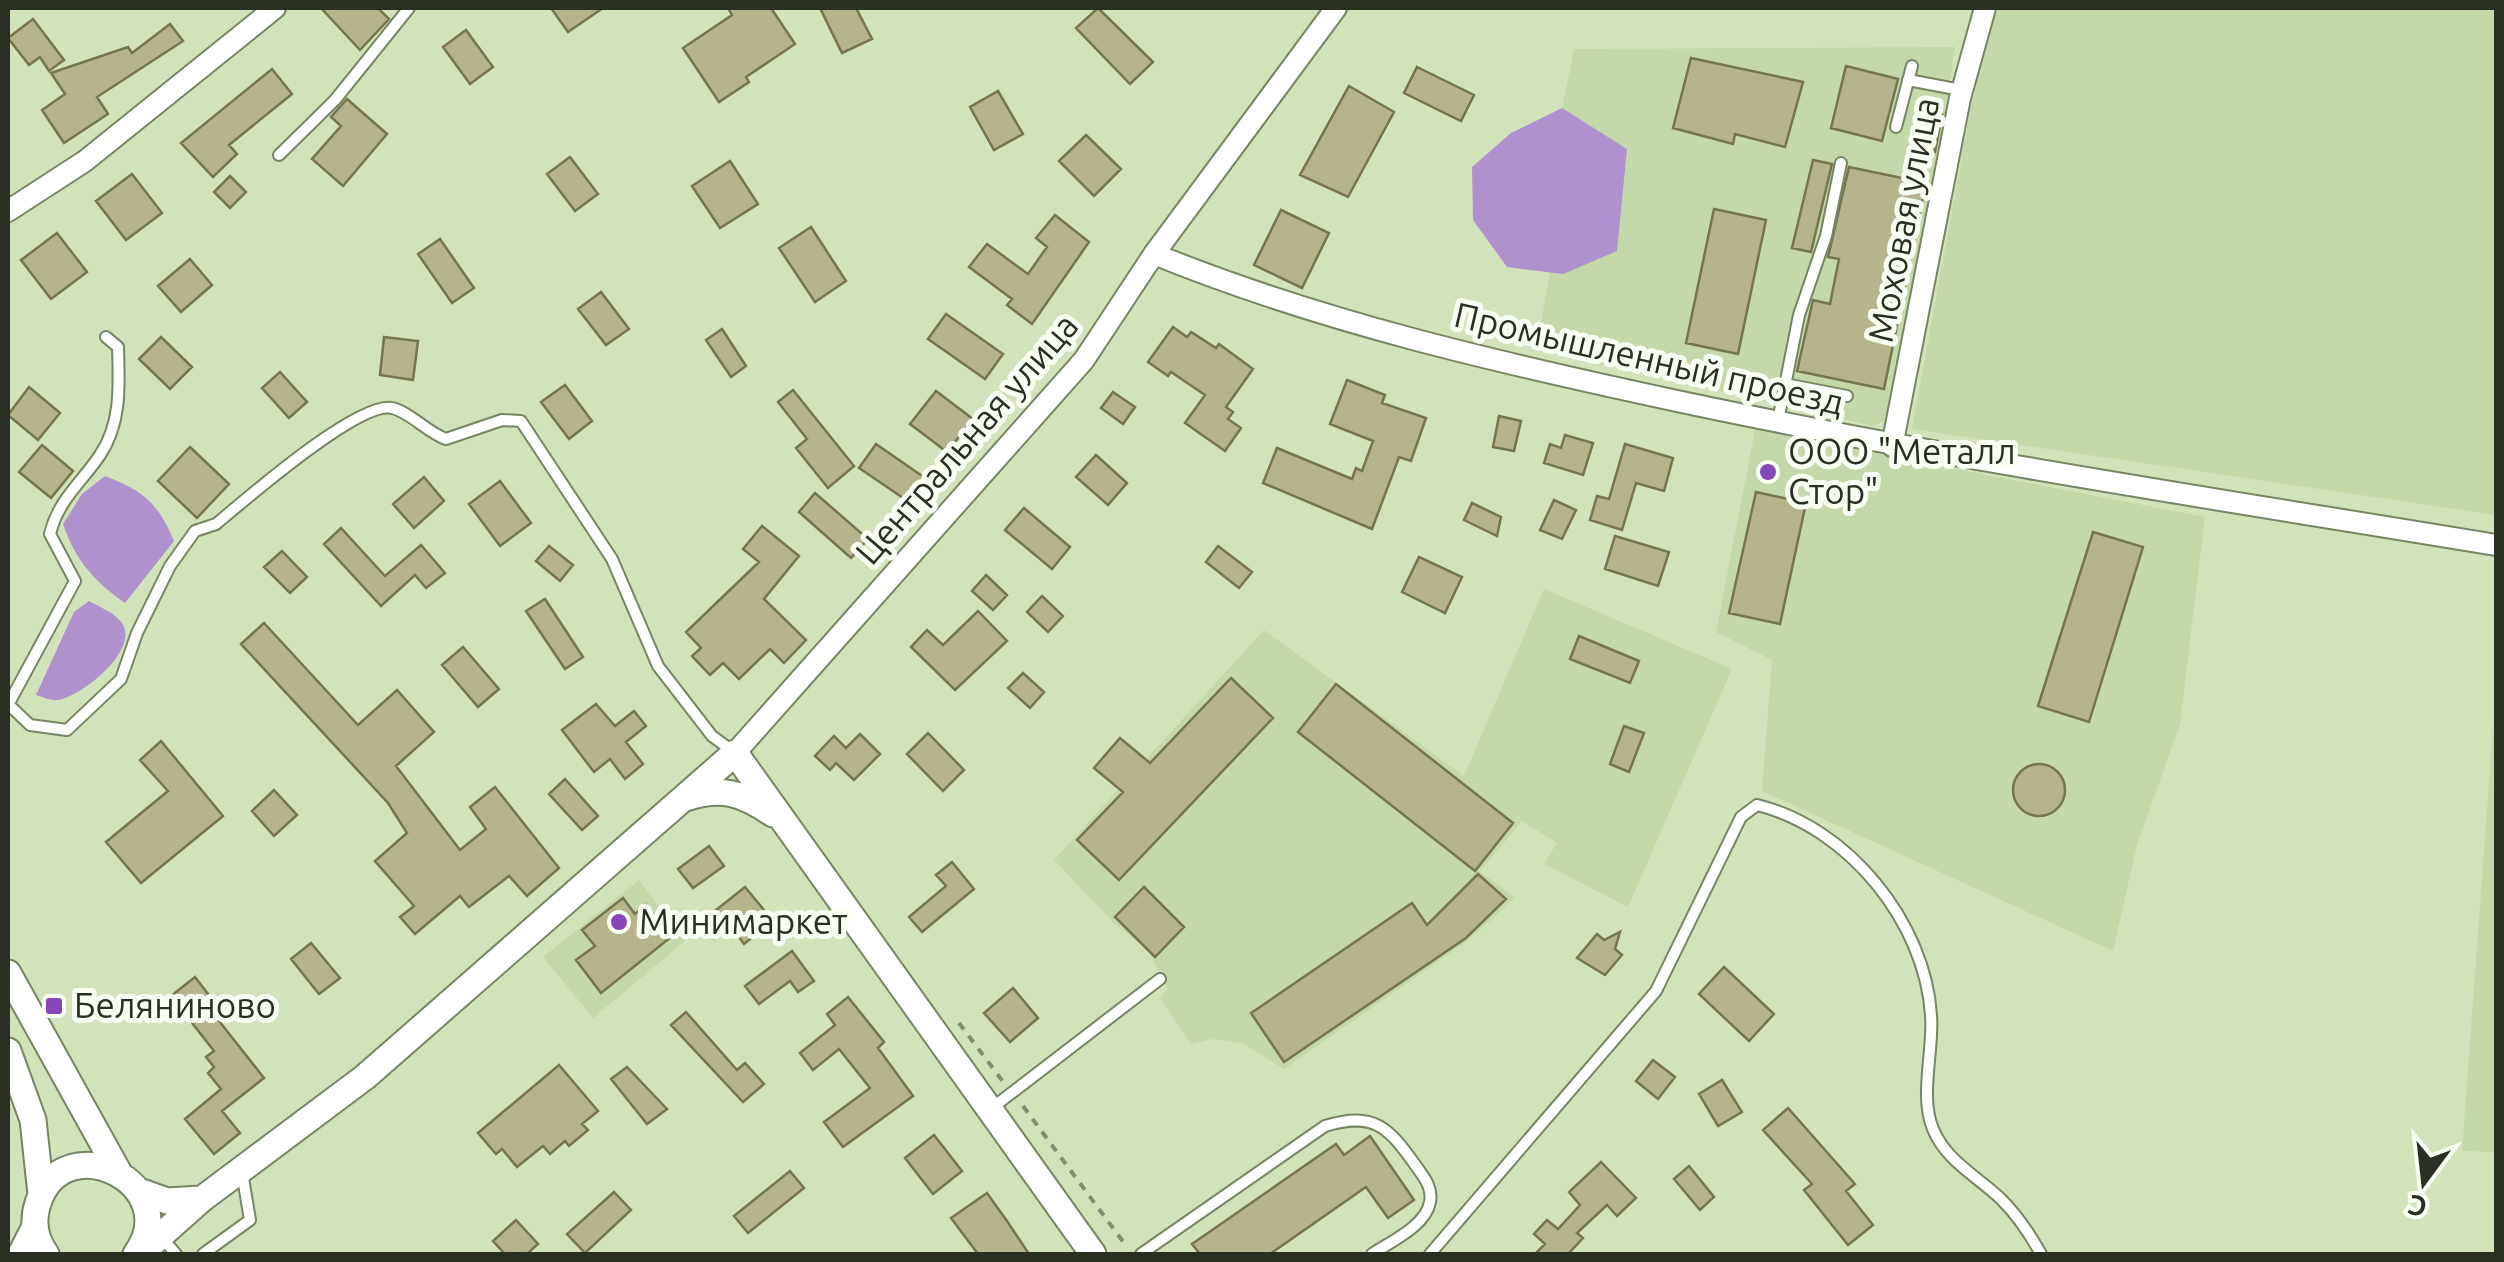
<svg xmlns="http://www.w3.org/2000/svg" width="2504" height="1262" font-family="Ubuntu,sans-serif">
  <rect width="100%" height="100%" fill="#d2e3bc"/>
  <path fill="#c4d8aa" d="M1999,8H2496V515L1912,429L1969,118L1988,33Z
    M1955,47L1935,185L1888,419L1873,426L1536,350L1550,272L1563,274L1627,149L1562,108L1574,49Z
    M1755,430L2205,517L2180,724L2137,845L2113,951L1762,791L1772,660L1716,632Z
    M1544,589L1732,669L1628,907L1544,864L1557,843L1522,821L1480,871L1515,898L1469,940L1284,1069L1242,1043L1213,1039L1191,1044L1160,998L1168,989L1148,951L1114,923L1054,860L1264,630L1464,776Z
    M2496,687V1152L2462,1151Z
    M639,880L685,941L593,1018L543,957Z"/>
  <path fill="#af91cd" d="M1562,108L1627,149L1617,251L1563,274L1507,267L1473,220L1472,167L1511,133Z
    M105,476C144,491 158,503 174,541L125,603C94,581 75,560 63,524L82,494Z
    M89,601C100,607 115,613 122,623C140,650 82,696 58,700C51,701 43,697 36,695L74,612Z"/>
  <path fill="#b5b48c" stroke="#767550" stroke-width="2.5" d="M321,8H378L389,19L360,50Z
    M551,8H603L568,32Z
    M728,8H771L795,44L746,77L749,82L719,102L683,48L732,15Z
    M820,8H856L872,39L842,53Z
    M1098,8L1153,62L1130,84L1076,28Z
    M33,19L64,60L49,71L40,57L29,65L8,38Z
    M170,24L183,41L97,97L108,114L64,143L42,110L65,94L51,73L128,47L132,53Z
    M466,30L493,67L470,84L443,47Z
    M1691,58L1803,82L1785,147L1735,134L1733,144L1673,128Z
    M1846,66L1898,79L1882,141L1831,128Z
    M1417,67L1474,95L1461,121L1404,93Z
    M272,69L292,94L229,145L237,154L213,177L181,143Z
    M1349,86L1394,112L1348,197L1300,175Z
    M998,91L1023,134L994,150L970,107Z
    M347,99L387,134L343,186L312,159L341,126L331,117Z
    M1919,110L1942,114L1935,152L1912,148Z
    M1086,135L1121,169L1094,196L1059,161Z
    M570,157L598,194L575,211L547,174Z
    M1813,160L1832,164L1811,252L1792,248Z
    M730,161L758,204L720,228L692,186Z
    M1849,167L1926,183L1884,389L1797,371L1813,300L1830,304L1839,259L1828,257Z
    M132,174L162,213L126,240L96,201Z
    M230,176L246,192L230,208L214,192Z
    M1714,209L1766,220L1738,354L1686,343Z
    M1281,210L1329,233L1302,288L1254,265Z
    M1055,215L1089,242L1032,324L1007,305L1012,299L969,267L987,244L1028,274L1047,247L1036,238Z
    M811,227L846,281L815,302L779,248Z
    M57,233L87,272L51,299L21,260Z
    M440,239L474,288L452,303L418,254Z
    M190,259L212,285L181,312L158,286Z
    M601,292L629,329L606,345L578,309Z
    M946,314L1003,354L985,379L928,339Z
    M1173,327L1187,337L1191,332L1216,348L1219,344L1253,369L1226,407L1233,412L1228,419L1241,428L1225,451L1185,423L1205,395L1171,372L1168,376L1148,362Z
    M722,329L746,366L731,377L706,340Z
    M161,337L192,367L170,389L139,359Z
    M384,337L418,341L413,380L380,375Z
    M280,372L307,402L289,418L262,388Z
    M1347,380L1385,395L1382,403L1426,418L1411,461L1399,457L1372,529L1263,483L1277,448L1352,479L1356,468L1362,471L1373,441L1330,424Z
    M565,385L592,421L569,439L541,402Z
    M29,387L60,413L38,440L8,415Z
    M793,390L854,466L828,488L796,448L807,439L778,402Z
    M936,391L973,419L947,452L910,424Z
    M1113,392L1135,407L1123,424L1101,408Z
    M1499,416L1521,421L1514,451L1493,447Z
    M1565,435L1593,443L1583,475L1544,463L1550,444L1561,448Z
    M876,444L928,480L912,504L859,468Z
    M1625,444L1673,458L1664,491L1636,483L1622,530L1590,520L1597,496L1609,499Z
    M42,445L73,471L51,498L19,472Z
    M190,447L229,484L197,518L158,481Z
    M1096,455L1127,483L1108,505L1076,477Z
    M424,477L444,501L414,528L393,504Z
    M500,481L531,523L500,546L469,504Z
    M1756,492L1806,503L1780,624L1729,613Z
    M815,493L868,539L851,558L799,512Z
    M1554,500L1576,510L1562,539L1540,530Z
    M1472,503L1501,517L1497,536L1464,520Z
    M1024,508L1070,547L1052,569L1005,530Z
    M762,526L799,556L764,599L806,640L784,663L770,649L739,679L723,663L710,675L692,656L701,648L686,632L759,562L743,549Z
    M341,528L385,576L421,545L445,573L426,588L415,575L381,606L324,544Z
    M2093,532L2143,547L2089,722L2038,706Z
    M1615,536L1669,552L1658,586L1605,569Z
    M549,546L573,565L560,581L536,561Z
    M1218,546L1252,572L1239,588L1206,562Z
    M282,551L307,577L290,593L264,567Z
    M1419,557L1462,577L1445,613L1402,592Z
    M986,575L1007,595L993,610L972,591Z
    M1042,596L1063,616L1048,632L1027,612Z
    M545,599L583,657L565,669L526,611Z
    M978,611L1007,641L955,690L911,647L927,630L943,645Z
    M264,623L358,725L397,690L434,732L396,766L460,850L486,829L470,807L495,787L559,868L527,896L509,876L469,907L460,896L415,934L400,917L414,906L375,861L407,833L388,803L241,644Z
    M1579,636L1639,661L1630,683L1570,659Z
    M463,647L499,689L478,707L442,665Z
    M1023,673L1044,692L1030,708L1008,688Z
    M1231,678L1273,718L1119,880L1077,840L1123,792L1094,768L1120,738L1150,763Z
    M1336,684L1513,823L1475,871L1298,732Z
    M596,704L615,726L634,711L646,726L626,742L643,764L625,779L610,759L594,772L562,730Z
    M1624,726L1644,733L1629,772L1610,764Z
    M928,733L964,770L943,791L907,754Z
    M860,734L880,754L854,780L836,763L830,770L815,756L834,736L846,748Z
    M161,741L223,816L141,883L106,842L168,791L140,760Z
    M2013 790a26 26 0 1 1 52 0a26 26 0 1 1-52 0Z
    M565,779L598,816L582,830L549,794Z
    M274,790L297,815L274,836L252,811Z
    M709,846L724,866L693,888L678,869Z
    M952,862L974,889L922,932L909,917L946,886L936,875Z
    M1478,874L1506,899L1466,938L1284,1062L1251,1013L1412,903L1427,925Z
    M745,887L773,921L744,944L730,925L714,938L701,922Z
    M1144,887L1184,927L1155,957L1115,917Z
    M623,898L635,914L646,905L671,937L601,993L576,960L595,946L582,930Z
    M1620,932L1615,949L1622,955L1605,975L1577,958L1597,934L1604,940Z
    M311,943L340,978L319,994L291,959Z
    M792,951L814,981L798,992L790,981L759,1004L745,986Z
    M1724,967L1774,1014L1749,1041L1699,994Z
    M195,977L225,1016L219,1021L264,1078L222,1111L240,1133L214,1154L185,1119L221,1089L208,1073L214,1067L206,1057L214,1051L171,996Z
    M1013,988L1038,1018L1010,1042L984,1013Z
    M848,997L884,1042L878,1048L913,1096L843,1147L824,1122L870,1088L839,1049L813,1070L800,1053L835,1025L827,1014Z
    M686,1012L737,1070L745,1063L764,1084L743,1102L671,1025Z
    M1653,1060L1675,1077L1658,1099L1636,1081Z
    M559,1065L598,1111L582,1124L588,1130L569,1146L565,1141L550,1154L543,1146L517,1167L502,1149L496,1154L478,1133Z
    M627,1067L667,1109L647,1124L611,1079Z
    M1722,1080L1742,1112L1718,1126L1699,1094Z
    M1788,1108L1855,1184L1846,1191L1873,1225L1848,1245L1804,1190L1812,1184L1763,1130Z
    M934,1135L962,1171L933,1194L905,1158Z
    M1370,1136L1414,1200L1388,1218L1366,1187L1270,1254H1200L1192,1244L1336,1144L1344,1155Z
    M1601,1162L1636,1198L1617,1216L1607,1205L1577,1233L1583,1238L1568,1254H1535L1545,1244L1534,1234L1547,1220L1558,1229L1580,1205L1569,1192Z
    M1689,1166L1714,1197L1700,1210L1674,1179Z
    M790,1171L804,1188L748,1233L734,1216Z
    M614,1192L631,1210L585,1253L567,1234Z
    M987,1193L1007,1221L1029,1254H978L951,1218Z
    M516,1220L538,1244L527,1254H505L493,1241Z"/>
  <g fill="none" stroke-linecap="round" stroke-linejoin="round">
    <g stroke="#768562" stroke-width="14">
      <path id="service" d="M1908,80L1961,90
        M1896,127L1912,66
        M279,155L335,100L409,8
        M1785,384L1847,396
        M1778,421L1799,315L1826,236L1841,163
        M9,703L75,581L50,534C58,500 82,482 100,455C122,422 119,384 118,347L106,337
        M8,704L30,725L67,730L121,679L137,633L170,566L195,531L216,524C245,500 358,401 392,408C410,412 428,433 446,439L502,420L521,421L612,559L658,666L712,736L734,752
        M992,1108L1160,979
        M163,1239L176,1254
        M203,1254L250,1220L242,1172
        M1141,1254L1325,1126C1375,1111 1389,1128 1416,1166C1424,1177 1433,1188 1430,1202C1426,1226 1390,1242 1372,1254
        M1430,1254L1656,991L1741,817L1757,805C1848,827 1925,922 1931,1015C1934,1050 1919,1096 1933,1129C1946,1161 1977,1176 2001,1199C2016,1214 2031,1236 2041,1254"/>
    </g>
    <g stroke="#768562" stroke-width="24">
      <path id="minor" d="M8,211L85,161L275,8
        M1154,254C1321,322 1500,363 1677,401C1949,459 2223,500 2496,545
        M1892,446L1960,98L1985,8
        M735,753L1084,360L1154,254L1336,8
        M18,1254L34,1223"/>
    </g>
    <g stroke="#768562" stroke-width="29">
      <path id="tertiary" d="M686,798C721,786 742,793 773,814
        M8,973L118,1171
        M8,1051L33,1120L41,1194
        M139,1191L167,1201L202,1199
        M46,1254C35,1239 32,1221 38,1203C64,1123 186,1185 136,1254
        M140,1254L202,1199L365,1077L735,753L1093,1254"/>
    </g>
    <path stroke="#828e72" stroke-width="4" stroke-dasharray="8 8" stroke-linecap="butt" d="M959,1023L1004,1083
      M1023,1106L1127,1247"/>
    <use href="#service" stroke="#fff" stroke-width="10"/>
    <use href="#minor" stroke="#fff" stroke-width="20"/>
    <use href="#tertiary" stroke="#fff" stroke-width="25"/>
  </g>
  <g fill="#8746bb" stroke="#fafff3" stroke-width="4">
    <circle cx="1768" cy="472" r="10"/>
    <circle cx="619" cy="922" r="10"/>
    <rect x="44" y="996" width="20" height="20" rx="5"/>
  </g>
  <g text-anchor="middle" stroke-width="10" stroke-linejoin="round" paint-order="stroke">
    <g font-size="35" fill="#2a3021" stroke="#fafff3">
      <text transform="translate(1904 220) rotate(-79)" y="12">Моховая улица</text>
      <text transform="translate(1649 359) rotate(13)" y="12">Промышленный проезд</text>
      <text transform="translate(967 439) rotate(-49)" y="12">Центральная улица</text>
    </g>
    <g font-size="35" fill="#2a3021" stroke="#fafff3" text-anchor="start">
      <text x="1788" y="464">ООО "Металл<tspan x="1788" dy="40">Стор"</tspan></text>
      <text x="639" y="934">Минимаркет</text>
      <text x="74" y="1018">Беляниново</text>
    </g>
  </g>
  <rect width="2504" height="1262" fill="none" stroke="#2a3021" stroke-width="20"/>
  <g transform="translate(2424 1182) rotate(195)" stroke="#fafff3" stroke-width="8" paint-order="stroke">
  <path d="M0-8L18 38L0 25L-18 38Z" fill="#2a3021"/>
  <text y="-15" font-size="28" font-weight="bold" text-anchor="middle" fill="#2a3021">С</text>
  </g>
</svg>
